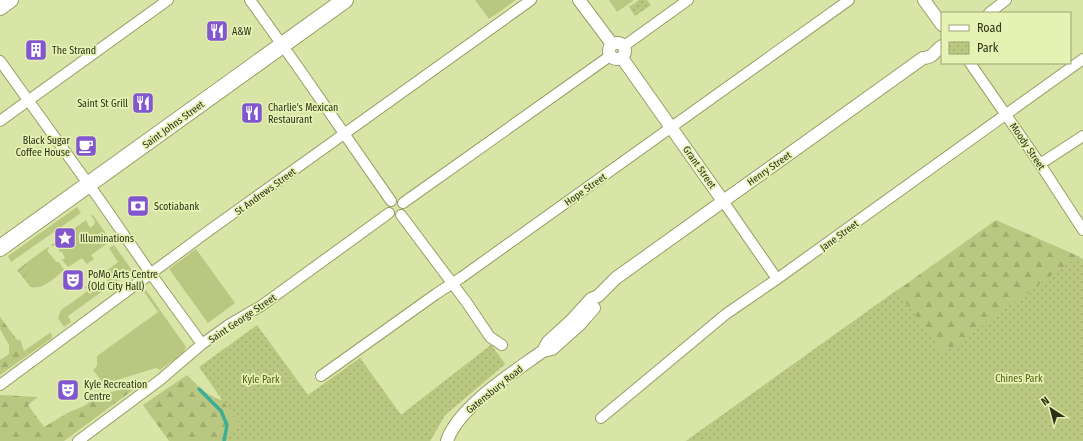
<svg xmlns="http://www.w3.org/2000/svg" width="1083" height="441" font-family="'Fira Sans Condensed',sans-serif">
  <defs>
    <pattern id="forest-firs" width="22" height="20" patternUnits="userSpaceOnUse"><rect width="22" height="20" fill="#bac780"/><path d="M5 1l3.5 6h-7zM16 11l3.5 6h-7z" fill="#a0ab6e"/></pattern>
    <pattern id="park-dots" width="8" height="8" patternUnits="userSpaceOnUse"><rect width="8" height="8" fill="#bac780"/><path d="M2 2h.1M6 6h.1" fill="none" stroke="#a0ab6e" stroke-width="1.8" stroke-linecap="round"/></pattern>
    <pattern id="garden-furrows" width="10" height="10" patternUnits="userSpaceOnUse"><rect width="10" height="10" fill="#bac780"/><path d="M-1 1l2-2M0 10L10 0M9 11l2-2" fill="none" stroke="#a0ab6e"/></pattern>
  </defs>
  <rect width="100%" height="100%" fill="#d9e5a7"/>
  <path fill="#bac780" d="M475,0H516L489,19Z
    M609,0H634L617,12Z
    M77,207L81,213L11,262L8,256Z
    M93,215L111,241L91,255L94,259L87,264L82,258L68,267L62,260L65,258L62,252H60L57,247L54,246H52L51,245L86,220L90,228L95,224L94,222L95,221L91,216Z
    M114,245L136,276L134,278L130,272L111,286L102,273H104L118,262L109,248Z
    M48,247L49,248L47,251C49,253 54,259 56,262H59L64,270C54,278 44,290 30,287L28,284L29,282L24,271L26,267V263Z
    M196,249L235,303L208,323L169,269Z
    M94,281L97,285L102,281L107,288L68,316L71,322L64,327L58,318L61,310L88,291L85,287Z
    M146,290L186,347L182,354L160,370L156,368L104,384L93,370L97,366V356L158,312L144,292Z
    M51,332L52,338L28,355L24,351Z"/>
  <path fill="url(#forest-firs)" d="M996,220L1078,256L1083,260V441H686Z
    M0,317L18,341L20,339L24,351L28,355L0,375V360L9,354V345L0,329Z
    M491,345L505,364L445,415L430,441H169L143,405L187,375C198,386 206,395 221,400L308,396L360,358L401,415Z
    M141,384L64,441H0V395L38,397L28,405L44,427L69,412L82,407L101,395Z"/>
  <path fill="url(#park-dots)" d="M639,0H647L651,5L635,16L629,7Z
    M1078,256L1083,260V441H686L897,290L943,354Z
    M257,325L308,395L360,358L401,415L491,345L505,364L445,415L430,441H218L240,425L199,367Z"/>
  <path fill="url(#garden-furrows)" d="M26,263V267L24,271L30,278L28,284L17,270Z"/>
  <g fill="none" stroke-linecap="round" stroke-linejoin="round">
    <path stroke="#3cad97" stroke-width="3.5" d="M199,389L221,411L227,425L224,441"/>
    <g stroke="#949f64" stroke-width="12">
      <path id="minor" d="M250,0L300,70L391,201
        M989,13L1006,0
        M624,46L688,0
        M0,61L102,203L151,274L202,344
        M970,63L1040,164L1083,230
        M0,121L168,0
        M1040,164L1083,136
        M723,201L777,279
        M403,203L610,56
        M401,215L467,303L490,337L502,345
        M321,376L436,294L462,277L849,0
        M0,385L207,232L531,0
        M601,418L726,314L777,279L1083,59
        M78,441L160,380L202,344L230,324L261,306L389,213"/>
    </g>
    <g stroke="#949f64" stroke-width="14">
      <path id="tertiary" d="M579,0L612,44
        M924,0L942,25
        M609 51a8 8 0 1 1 16 0a8 8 0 1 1-16 0Z
        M622,58L723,201
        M543,351L552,349L580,324L594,308
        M447,441C458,407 514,372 543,351L548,342L571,321L591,299L598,296L616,278L923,58C934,58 935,50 942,46"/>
    </g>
    <g stroke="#949f64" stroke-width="16">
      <path id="secondary" d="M0,8L11,0"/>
    </g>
    <g stroke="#949f64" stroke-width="18">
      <path id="primary" d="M0,248L345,0"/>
    </g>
    <use href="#minor" stroke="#fff" stroke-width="10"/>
    <use href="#tertiary" stroke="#fff" stroke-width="12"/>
    <use href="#secondary" stroke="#fff" stroke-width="14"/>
    <use href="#primary" stroke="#fff" stroke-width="16"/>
  </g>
  <defs>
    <g id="restaurant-square" transform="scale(1.15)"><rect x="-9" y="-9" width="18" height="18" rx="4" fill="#8256cf" stroke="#e6f2b4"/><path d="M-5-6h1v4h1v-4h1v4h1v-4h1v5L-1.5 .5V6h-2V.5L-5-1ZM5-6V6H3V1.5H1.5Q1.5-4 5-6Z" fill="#fff"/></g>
    <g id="building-square" transform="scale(1.15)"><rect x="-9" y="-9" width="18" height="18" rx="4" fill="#8256cf" stroke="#e6f2b4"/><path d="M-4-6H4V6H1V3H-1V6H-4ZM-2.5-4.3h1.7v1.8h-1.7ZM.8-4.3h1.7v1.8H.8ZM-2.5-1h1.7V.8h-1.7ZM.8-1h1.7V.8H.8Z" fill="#fff"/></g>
    <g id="cafe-square" transform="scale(1.15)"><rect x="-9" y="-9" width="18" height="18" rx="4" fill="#8256cf" stroke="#e6f2b4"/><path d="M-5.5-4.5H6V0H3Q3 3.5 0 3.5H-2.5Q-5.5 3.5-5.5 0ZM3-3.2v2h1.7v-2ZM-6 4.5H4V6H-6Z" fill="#fff"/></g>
    <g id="bank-square" transform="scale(1.15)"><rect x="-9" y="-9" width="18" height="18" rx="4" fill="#8256cf" stroke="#e6f2b4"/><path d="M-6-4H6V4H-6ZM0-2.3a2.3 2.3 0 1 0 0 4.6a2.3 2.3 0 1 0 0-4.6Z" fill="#fff"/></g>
    <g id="sight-square" transform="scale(1.15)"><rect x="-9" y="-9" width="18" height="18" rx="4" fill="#8256cf" stroke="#e6f2b4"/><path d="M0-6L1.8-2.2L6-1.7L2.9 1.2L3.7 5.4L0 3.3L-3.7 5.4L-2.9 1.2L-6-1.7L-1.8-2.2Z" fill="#fff"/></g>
    <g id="theatre-square" transform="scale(1.15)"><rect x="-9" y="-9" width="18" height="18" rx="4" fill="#8256cf" stroke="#e6f2b4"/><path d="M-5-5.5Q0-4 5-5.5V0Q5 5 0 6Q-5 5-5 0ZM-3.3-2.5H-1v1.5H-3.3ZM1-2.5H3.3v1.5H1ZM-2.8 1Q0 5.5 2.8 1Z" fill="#fff"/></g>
  </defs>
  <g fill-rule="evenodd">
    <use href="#restaurant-square" x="217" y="31"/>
    <use href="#building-square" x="36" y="50"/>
    <use href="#restaurant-square" x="143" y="103"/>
    <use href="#restaurant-square" x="252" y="113"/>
    <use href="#cafe-square" x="86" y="146"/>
    <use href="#bank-square" x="138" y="206"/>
    <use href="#sight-square" x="65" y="238"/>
    <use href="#theatre-square" x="73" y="280"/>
    <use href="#theatre-square" x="68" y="390"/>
  </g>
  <g text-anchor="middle" stroke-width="3.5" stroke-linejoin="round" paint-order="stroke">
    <g font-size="10" fill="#2a2f16" stroke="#e6f2b4" text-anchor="start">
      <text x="232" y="35">A&amp;W</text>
      <text x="52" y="54">The Strand</text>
      <text x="128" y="107" text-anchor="end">Saint St Grill</text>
      <text x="268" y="111">Charlie's Mexican<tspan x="268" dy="12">Restaurant</tspan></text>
      <text x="70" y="144" text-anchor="end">Black Sugar<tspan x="70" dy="12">Coffee House</tspan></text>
      <text x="154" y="210">Scotiabank</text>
      <text x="80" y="242">Illuminations</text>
      <text x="88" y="278">PoMo Arts Centre<tspan x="88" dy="12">(Old City Hall)</tspan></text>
      <text x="84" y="388">Kyle Recreation<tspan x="84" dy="12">Centre</tspan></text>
    </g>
    <g font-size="10" fill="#2a2f16" stroke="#e6f2b4">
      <text transform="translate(173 124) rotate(-36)" y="4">Saint Johns Street</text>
      <text transform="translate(1028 146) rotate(56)" y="4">Moody Street</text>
      <text transform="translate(700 167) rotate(55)" y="4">Grant Street</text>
      <text transform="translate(769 168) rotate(-35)" y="4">Henry Street</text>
      <text transform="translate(585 189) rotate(-35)" y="4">Hope Street</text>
      <text transform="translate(265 191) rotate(-36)" y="4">St Andrews Street</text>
      <text transform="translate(839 235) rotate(-36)" y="4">Jane Street</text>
      <text transform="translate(242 318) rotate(-34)" y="4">Saint George Street</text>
      <text transform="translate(494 389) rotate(-39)" y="4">Gatensbury Road</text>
    </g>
    <g font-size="10" fill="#515b0b" stroke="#e6f2b4">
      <text x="1019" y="382">Chines Park</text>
      <text x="261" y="383">Kyle Park</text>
    </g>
  </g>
  <rect x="941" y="12" width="130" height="52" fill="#e6f2b4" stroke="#9ba475"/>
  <rect x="949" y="25" width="20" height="6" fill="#ffffff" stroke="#9ba475"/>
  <text x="977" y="32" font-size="12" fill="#2a2f16">Road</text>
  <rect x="949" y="42" width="20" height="12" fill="url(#park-dots)" stroke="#9ba475"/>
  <text x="977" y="52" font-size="12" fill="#2a2f16">Park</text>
  <g transform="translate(1051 409) rotate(324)" stroke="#e6f2b4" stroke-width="3" paint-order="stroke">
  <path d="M0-3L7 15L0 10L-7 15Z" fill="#2a2f16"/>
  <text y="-6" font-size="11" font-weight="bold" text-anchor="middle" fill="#2a2f16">N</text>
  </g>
</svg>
